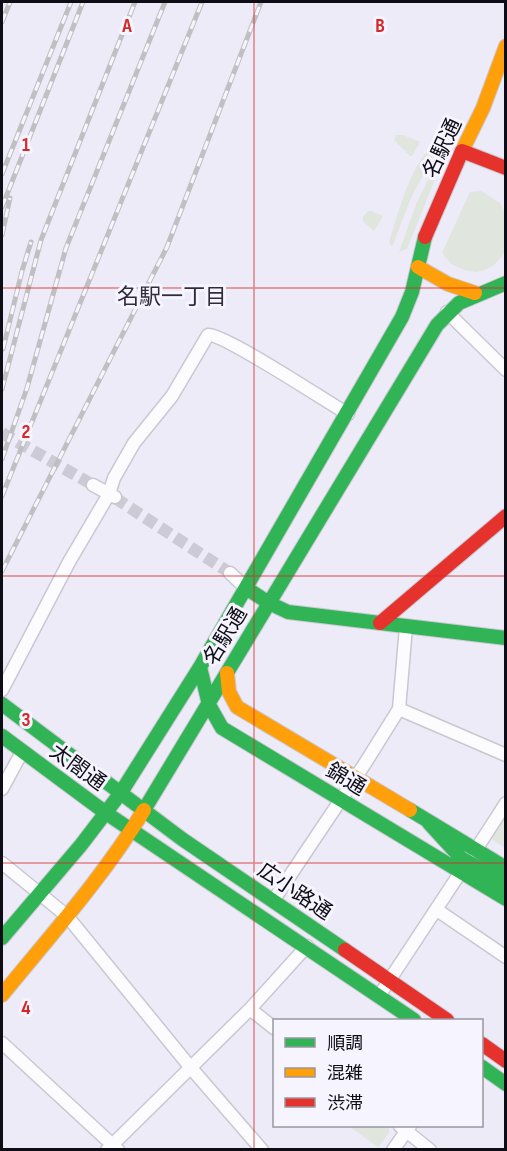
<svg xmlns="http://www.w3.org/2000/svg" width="507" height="1151" font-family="'Sofia Sans Condensed','Noto Sans JP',sans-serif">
  <rect width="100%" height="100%" fill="#ecebf7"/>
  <path fill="#e0e5de" d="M396,135H403L420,142L412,156H410L394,140Z
    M427,152H435L410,200L392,247L389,243C396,219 410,169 427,152Z
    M441,155L443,159L407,249L399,252L417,202Z
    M481,191L500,203L505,212V249L503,255L494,265L485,270L476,272L464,270L451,264L442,253L470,192Z
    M368,211H371L383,216L374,231L363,221V217Z
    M505,815V848L494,841L491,837Z
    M352,1126H389V1133L378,1147L350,1127Z"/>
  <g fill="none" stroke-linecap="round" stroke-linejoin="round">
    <path stroke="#cbcad5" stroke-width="12" stroke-dasharray="12 6" stroke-linecap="butt" d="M2,433L93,485
      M115,498L230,573"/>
    <g stroke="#c9c8d2" stroke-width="15">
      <path id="street" d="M447,312L506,370
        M93,485L115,497
        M230,573L246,588
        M2,690L69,562L109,494L114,478L134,443L172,396L208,335C223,333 327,402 348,414
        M399,709L506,755
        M2,789L22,752
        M475,851L506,803
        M2,863L67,916L191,1068L262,1150
        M273,901L364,765L399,709L406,627
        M437,910L506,957
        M379,996L460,873
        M250,1009L274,1028
        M2,1043L118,1150
        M400,1126L430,1150
        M107,1150L250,1009L307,946
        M393,1150L410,1126"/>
    </g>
    <g stroke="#c9c8d2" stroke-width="16">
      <path id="fast" d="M246,588L269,603L288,612L506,638
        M200,667L209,705L222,728L506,899
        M2,704L182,839L345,950
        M2,736L106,813L414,1020
        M144,810L437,325L459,303L506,283
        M410,810L506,868
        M429,823L461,858L506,883
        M2,938L81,845L120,794L200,667L402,317L412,292L425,237
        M482,1067L506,1084"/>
    </g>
    <g stroke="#c9c8d2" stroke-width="16">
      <path id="slow" d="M462,151L483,108L506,46
        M418,267L448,284L475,293
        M227,673L229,692L237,707L410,810
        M2,995C51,935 104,876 144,810"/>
    </g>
    <g stroke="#c9c8d2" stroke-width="16">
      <path id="jam" d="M425,237L462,151L506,168
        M380,623L506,516
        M345,950L447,1020
        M482,1044L506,1061"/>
    </g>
    <use href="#street" stroke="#fcfcfe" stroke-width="12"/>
    <use href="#fast" stroke="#30b455" stroke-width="14"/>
    <use href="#slow" stroke="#ff9f0a" stroke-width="14"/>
    <use href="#jam" stroke="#e5322d" stroke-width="14"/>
    <g stroke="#c0c0c2" stroke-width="5">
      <path id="rail" d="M2,22L10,2
        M2,174L71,2
        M2,207L83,2
        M2,235L10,198
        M3,349L22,271L31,242
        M2,389L41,240L135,2
        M2,459L27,388L66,248L165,2
        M2,496L202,2
        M2,571L167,247L261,2"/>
    </g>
    <use href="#rail" stroke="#f6f4fe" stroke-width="3" stroke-dasharray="9" stroke-linecap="butt"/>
  </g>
  <path fill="none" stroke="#d62828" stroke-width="1.5" stroke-opacity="0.55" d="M254,2V1150M2,288H506M2,576H506M2,863H506"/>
  <g text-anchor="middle" stroke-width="6" stroke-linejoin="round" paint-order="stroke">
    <g font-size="21" fill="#0e0c14" stroke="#f6f4fe">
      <text transform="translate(442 148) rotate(-65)" y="7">名駅通</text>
      <text transform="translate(225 636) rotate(-59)" y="7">名駅通</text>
      <text transform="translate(78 767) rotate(36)" y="7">太閤通</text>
      <text transform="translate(346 779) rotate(31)" y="7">錦通</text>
      <text transform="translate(295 891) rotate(34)" y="7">広小路通</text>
    </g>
    <g font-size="22" fill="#302c3e" stroke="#f6f4fe">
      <text x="172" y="304">名駅一丁目</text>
    </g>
  </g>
  <g font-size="20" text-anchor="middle" font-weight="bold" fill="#d62828" stroke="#f6f4fe" stroke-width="6" stroke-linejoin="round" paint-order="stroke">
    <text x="127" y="32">A</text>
    <text x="380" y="32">B</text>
    <text x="26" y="151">1</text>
    <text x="26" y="438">2</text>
    <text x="26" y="726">3</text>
    <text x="26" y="1014">4</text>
  </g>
  <rect width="507" height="1151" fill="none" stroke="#0e0c14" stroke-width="6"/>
  <rect x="273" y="1019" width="210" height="108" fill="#f6f4fe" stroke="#9997a0" stroke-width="1.5"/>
  <rect x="285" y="1038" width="30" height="9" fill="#30b455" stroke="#9997a0" stroke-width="1.5"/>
  <text x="327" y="1049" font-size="18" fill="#0e0c14">順調</text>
  <rect x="285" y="1068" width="30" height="9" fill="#ff9f0a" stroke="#9997a0" stroke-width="1.5"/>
  <text x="327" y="1079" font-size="18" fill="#0e0c14">混雑</text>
  <rect x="285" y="1098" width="30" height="9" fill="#e5322d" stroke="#9997a0" stroke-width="1.5"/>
  <text x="327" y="1109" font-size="18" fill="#0e0c14">渋滞</text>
</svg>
